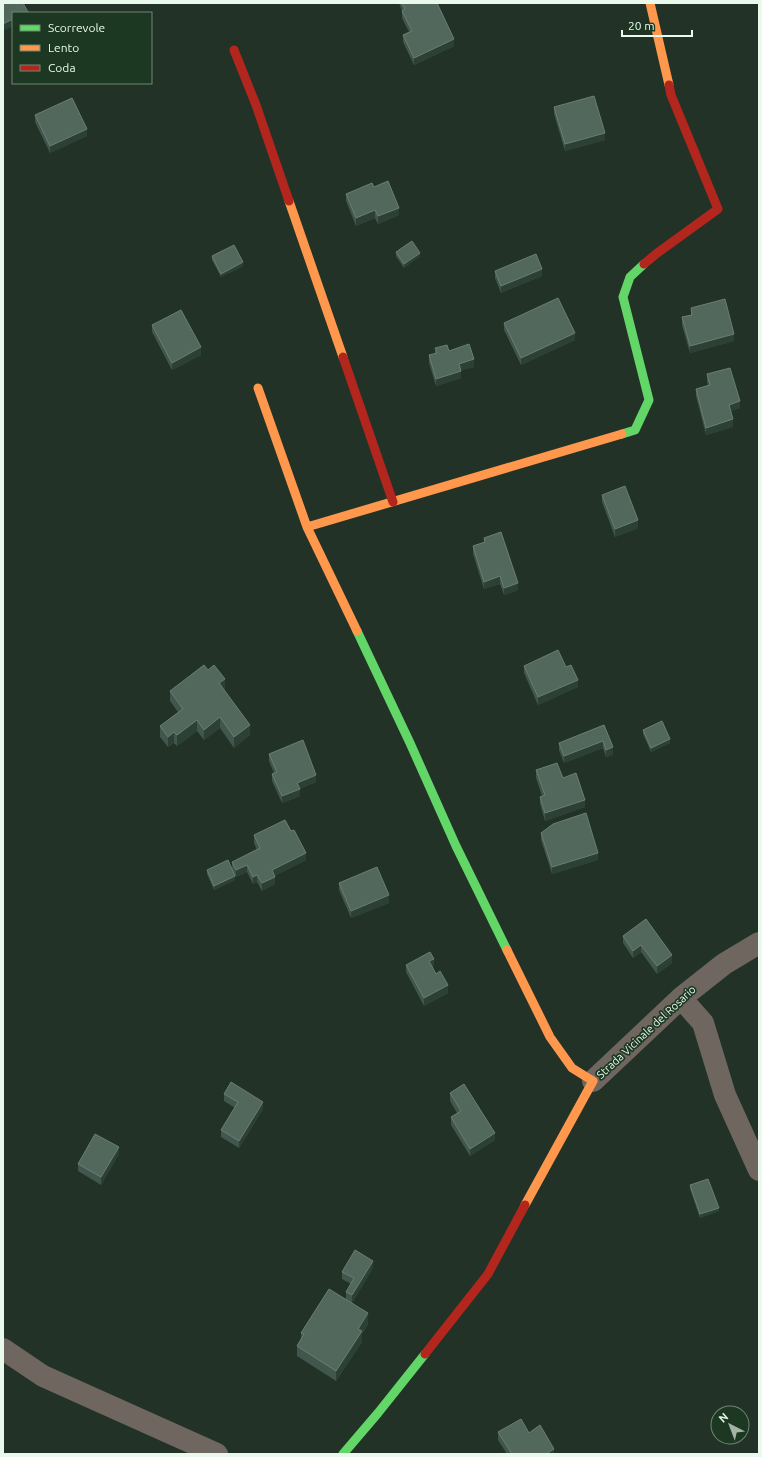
<svg xmlns="http://www.w3.org/2000/svg" width="762" height="1457" font-family="Ubuntu,sans-serif">
  <rect width="100%" height="100%" fill="#223226"/>
  <g fill="none" stroke-linecap="round" stroke-linejoin="round">
    <path stroke="#6f6660" stroke-width="22" d="M681,998L703,1023L725,1095L759,1170
      M593,1081L681,998L724,964L759,943
      M3,1349L43,1376L217,1454"/>
    <path stroke="#63d668" stroke-width="9" d="M622,434L635,430L649,400L623,297L630,277L644,264
      M357,631L410,743L456,846L507,950
      M343,1454L378,1413L425,1354"/>
    <path stroke="#ff974d" stroke-width="9" d="M650,3L669,85
      M289,201L343,357
      M258,388L307,527L357,631
      M307,527L622,434
      M507,950L550,1037L572,1068L593,1081L525,1205"/>
    <path stroke="#b3261e" stroke-width="9" d="M234,50L256,105L289,201
      M644,264L656,254L718,209L671,95L669,85
      M343,357L393,502
      M425,1354L488,1274L525,1205"/>
  </g>
  <path fill="#41564c" d="M399,3H437L454,46L414,65L403,42V35L409,32L402,18V11Z
    M554,107L605,140L565,151L554,114Z
    M35,115L87,136L50,153L35,122Z
    M374,187L399,215L378,224L375,218L356,226L346,201V194Z
    M396,252L420,256L404,268L396,256Z
    M212,256L243,266L221,277L212,260Z
    M495,271L542,276L501,293L495,278Z
    M691,308L734,341L690,353L682,325V317L691,315Z
    M504,323L575,340L521,365L504,330Z
    M152,325L201,355L172,370L152,332Z
    M435,348L449,351L474,367L461,370V378L436,386L429,363V355L435,354Z
    M707,374L740,408L731,411L733,427L706,435L696,396V389L708,385L707,382Z
    M602,495L638,528L615,537L602,502Z
    M484,538L518,590L504,595L500,584L484,589L473,554V546L484,543Z
    M524,666L566,667L578,687L538,705L524,673Z
    M224,690L250,735L234,748L220,728L204,740L197,731L177,746L174,743L168,747L160,737V726L178,712L170,701V691L225,690Z
    M604,725L613,755L606,757L603,748L564,763L559,750V743Z
    M643,730L670,743L651,752L643,734Z
    M269,754L316,782L299,789L300,796L282,803L272,781V774L274,773L269,761Z
    M536,770L563,778L585,807L545,821L540,804V797L542,796L536,778Z
    M541,833L598,860L552,874L541,840Z
    M254,835L306,860L274,876L275,884L262,891L257,882L253,884L247,872L236,877L232,869V862L257,850L254,843Z
    M207,870L235,880L214,890L207,874Z
    M339,883L389,903L351,918L339,890Z
    M646,919L672,963L657,974L641,952L633,958L623,943V936Z
    M406,965L434,966L432,967L436,974L448,993L424,1006L406,972Z
    M450,1093L495,1140L470,1156L451,1125V1117L457,1113L450,1101Z
    M224,1094L263,1109L239,1148L221,1137V1130L235,1108L224,1101Z
    M119,1154L101,1185L78,1171V1164Z
    M690,1185L719,1211L700,1218L690,1189Z
    M373,1268L352,1303L346,1299V1292L351,1284L342,1279V1272Z
    M368,1324L362,1334V1342L336,1381L297,1356V1346L301,1338V1333Z
    M498,1432L529,1433L554,1454H507L498,1440Z"/>
  <path fill="#2d4036" d="M13,19V26L3,31V24Z
    M454,39V46L414,65V58Z
    M87,129V136L50,153V146Z
    M605,133V140L565,151V144Z
    M399,208V215L378,224V216Z
    M375,210V218L356,226V218Z
    M420,253V256L404,268V264Z
    M243,262V266L221,277V274Z
    M542,269V276L501,293V286Z
    M575,333V340L521,365V358Z
    M734,334V341L690,353V346Z
    M201,347V355L172,370V363Z
    M474,359V367L459,371V364Z
    M461,371V378L436,386V379Z
    M740,401V408L729,412V405Z
    M733,419V427L706,435V428Z
    M638,520V528L615,537V529Z
    M500,576V584L484,589V582Z
    M518,583V590L504,595V588Z
    M225,679V690L219,694V683Z
    M578,680V687L538,705V697Z
    M220,717V728L204,740V730Z
    M197,720V731L177,746V735Z
    M250,725V735L234,748V737Z
    M174,732V743L168,747V737Z
    M670,739V743L651,752V748Z
    M603,741V748L564,763V756Z
    M613,747V755L606,757V750Z
    M316,775V782L297,790V783Z
    M300,789V796L282,803V796Z
    M585,800V807L545,821V813Z
    M306,853V860L272,877V870Z
    M598,853V860L552,874V867Z
    M247,865V872L236,877V870Z
    M257,875V882L253,884V877Z
    M235,876V880L214,890V886Z
    M275,877V884L262,891V883Z
    M389,895V903L351,918V911Z
    M641,945V952L633,958V951Z
    M672,955V963L657,974V966Z
    M434,959V966L429,968V961Z
    M448,985V993L424,1006V998Z
    M263,1102V1109L239,1148V1141Z
    M495,1133V1140L470,1156V1149Z
    M119,1147V1154L101,1185V1177Z
    M719,1208V1211L700,1218V1214Z
    M373,1261V1268L352,1303V1295Z
    M368,1313V1324L362,1334V1342L336,1381V1371L358,1329Z
    M554,1449V1454H546Z"/>
  <path fill="#53685d" stroke="#6a7f74" d="M3,3H23L28,12L26,13H13V19L3,24Z
    M402,3H437L454,39L414,58L403,35L412,31L402,11L405,9Z
    M594,96L605,133L565,144L554,107Z
    M72,98L87,129L50,146L35,115Z
    M388,181L399,208L378,216L375,210L356,218L346,194L372,183L374,187Z
    M412,241L420,253L404,264L396,252Z
    M234,245L243,262L221,274L212,256Z
    M536,254L542,269L501,286L495,271Z
    M558,298L575,333L521,358L504,323Z
    M725,299L734,334L690,346L682,317L692,315L691,308Z
    M181,310L201,347L172,363L152,325Z
    M469,344L474,359L459,364L461,371L436,379L429,355L437,353L435,348L447,345L449,351Z
    M730,368L740,401L729,405L733,419L706,428L696,389L710,385L707,374Z
    M625,486L638,520L615,529L602,495Z
    M501,532L518,583L504,588L500,576L484,582L473,546L485,542L484,538Z
    M558,650L566,667L571,665L578,680L538,697L524,666Z
    M204,665L208,670L214,665L225,679L219,683L250,725L234,737L220,717L204,730L197,720L177,735L174,732L168,737L160,726L183,709L170,691Z
    M662,721L670,739L651,748L643,730Z
    M604,725L613,747L606,750L603,741L564,756L559,743Z
    M303,740L316,775L297,783L300,789L282,796L272,774L277,772L269,754Z
    M557,763L563,778L576,773L585,800L545,813L540,797L545,795L536,770Z
    M586,813L598,853L552,867L541,833L553,824Z
    M285,820L291,831L294,830L306,853L272,870L275,877L262,883L257,875L253,877L247,865L236,870L232,862L260,848L254,835Z
    M228,860L235,876L214,886L207,870Z
    M377,867L389,895L351,911L339,883Z
    M646,919L672,955L657,966L641,945L633,951L623,936Z
    M430,952L434,959L429,961L436,974L440,971L448,985L424,998L406,965Z
    M231,1082L263,1102L239,1141L221,1130L238,1102L224,1094Z
    M464,1084L495,1133L470,1149L451,1117L461,1111L450,1093Z
    M95,1134L119,1147L101,1177L78,1164Z
    M708,1179L719,1208L700,1214L690,1185Z
    M355,1250L373,1261L352,1295L346,1292L354,1278L342,1272Z
    M329,1289L368,1313L358,1329L362,1331L336,1371L297,1346L304,1334L301,1333Z
    M521,1419L529,1433L540,1425L554,1449L546,1454H512L498,1432Z"/>
  <g text-anchor="middle" stroke-width="3.5" stroke-linejoin="round" paint-order="stroke">
    <g font-size="11" fill="#e9faec" stroke="#1c3823">
      <text transform="translate(646 1032) rotate(-43)" y="4">Strada Vicinale del Rosario</text>
    </g>
  </g>
  <rect width="762" height="1457" fill="none" stroke="#e9faec" stroke-width="8"/>
  <rect x="12" y="12" width="140" height="72" fill="#1c3823" stroke="#6e8673"/>
  <rect x="20" y="25" width="20" height="6" fill="#63d668" stroke="#6e8673"/>
  <text x="48" y="32" font-size="12" fill="#e9faec">Scorrevole</text>
  <rect x="20" y="45" width="20" height="6" fill="#ff974d" stroke="#6e8673"/>
  <text x="48" y="52" font-size="12" fill="#e9faec">Lento</text>
  <rect x="20" y="65" width="20" height="6" fill="#b3261e" stroke="#6e8673"/>
  <text x="48" y="72" font-size="12" fill="#e9faec">Coda</text>
  <g transform="translate(730 1425) rotate(318)"><circle r="19" fill="#1c3823" stroke="#6e8673"/>
  <path d="M0-3L7 15L0 10L-7 15Z" fill="#a3b4a7"/>
  <text y="-6" font-size="11" font-weight="bold" text-anchor="middle" fill="#e9faec">N</text>
  </g>
  <path d="M622 30v6h70v-6" fill="none" stroke="#e9faec" stroke-width="2"/>
  <text x="628" y="30" font-size="12" fill="#e9faec" stroke="#1c3823" stroke-width="3" paint-order="stroke">20 m</text>
</svg>
